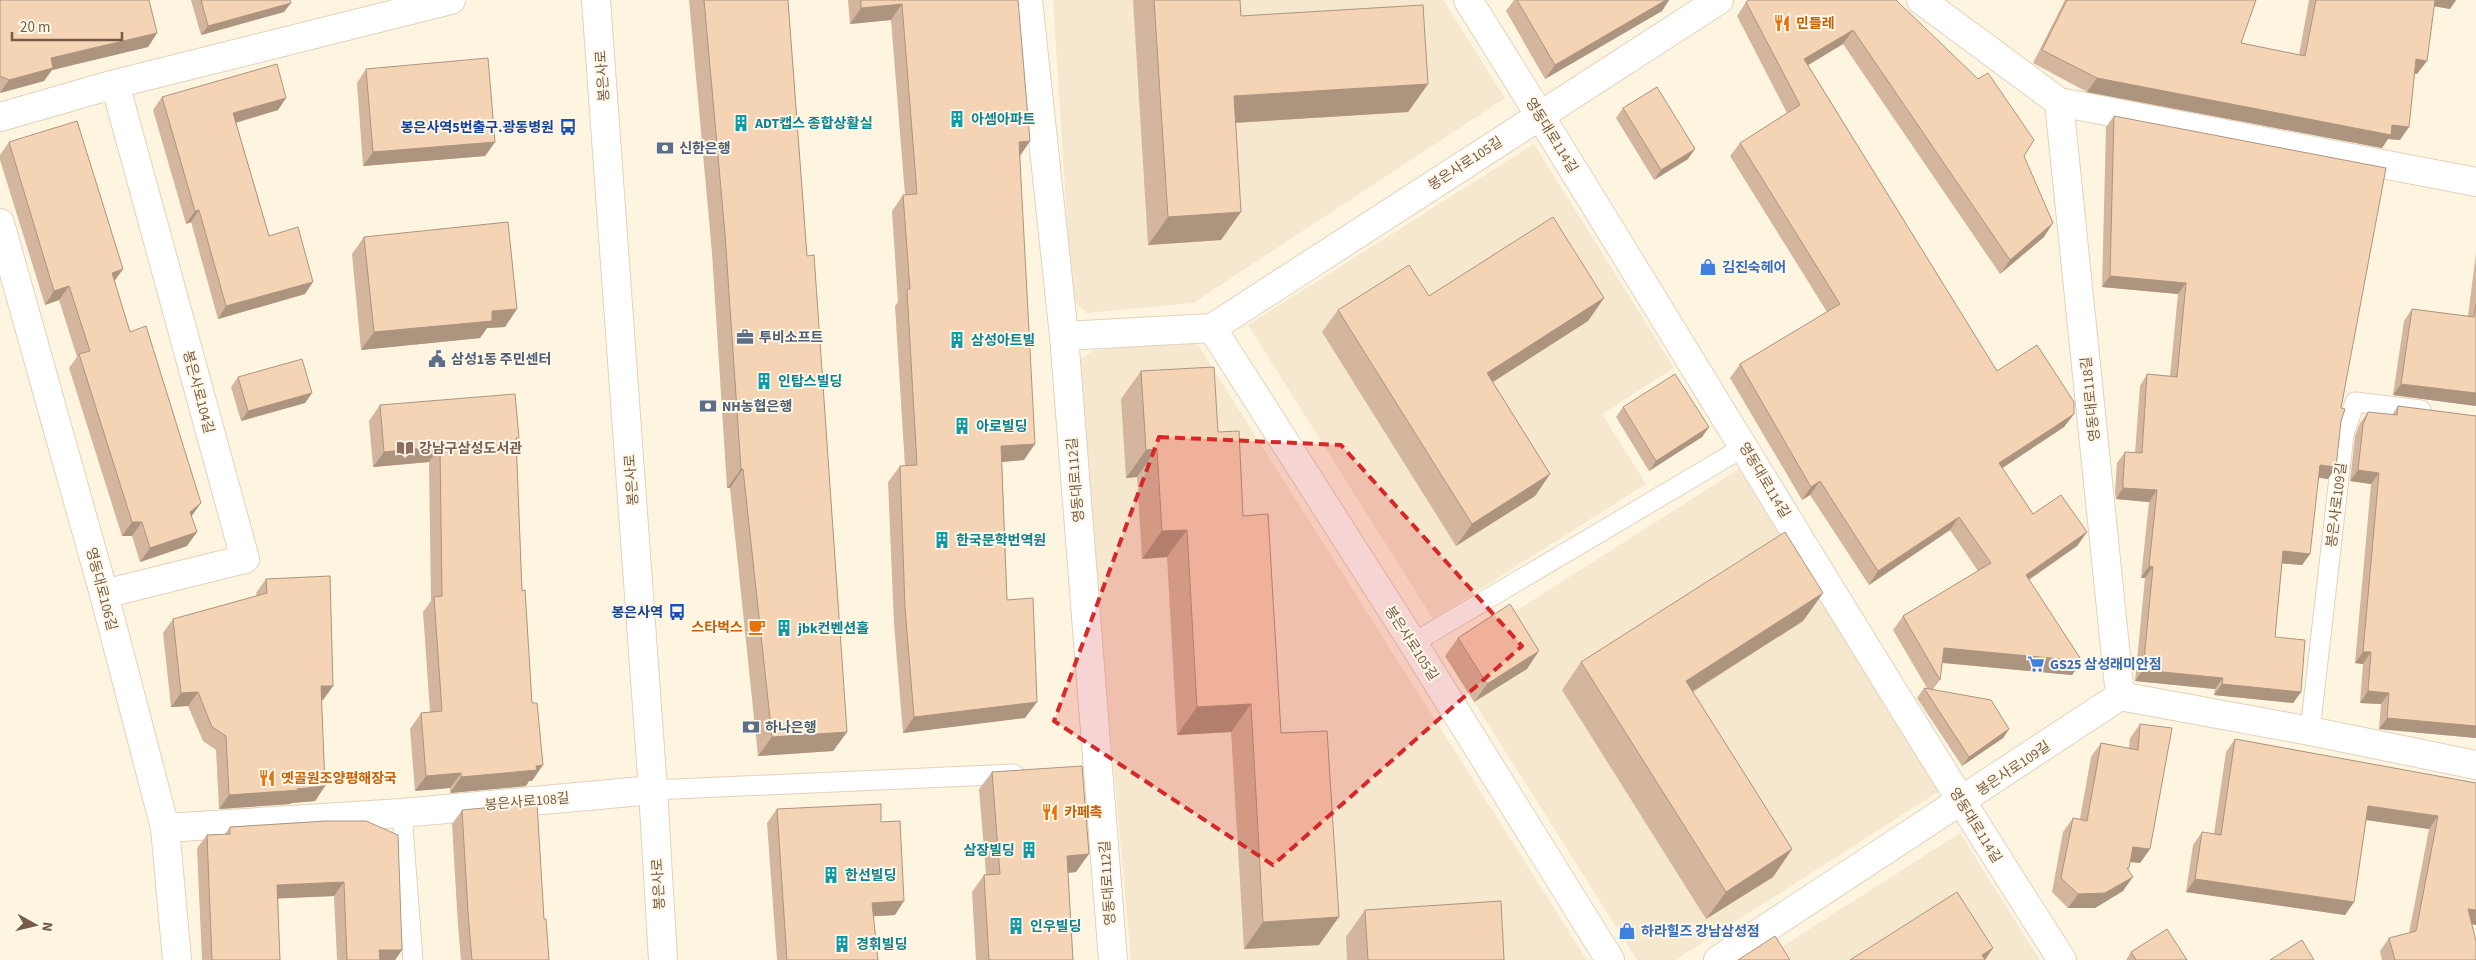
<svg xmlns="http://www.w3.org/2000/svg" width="2476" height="960" font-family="'Source Sans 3','Noto Sans KR',sans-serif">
  <rect width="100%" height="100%" fill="#fef5e1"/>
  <path fill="#f6e7cf" d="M1053,0H1443L1505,98L1193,303L1087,313L1072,300Z
    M1534,144L1674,368L1602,414L1646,484L1433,619L1248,325Z
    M1192,341L1198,345L1587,960H1131L1077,362L1094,350Z
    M1739,469L1941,790L1675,960H1637L1445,656Z
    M1960,833L2040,960H1761Z"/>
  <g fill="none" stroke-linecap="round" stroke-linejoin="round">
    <g stroke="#e3d1bc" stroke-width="21">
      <path id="service" d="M1413,643L1744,447
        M2310,731L2344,434L2355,402L2421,410
        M653,790L1014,774
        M402,813L413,960"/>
    </g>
    <g stroke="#e3d1bc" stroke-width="30">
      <path id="minor" d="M1028,0L1064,336L1113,960
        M1468,0C1668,319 1859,643 2062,960
        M1921,0L2059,102L2476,182
        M2059,102L2120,696
        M0,117L115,84L451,0
        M0,223L104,594L165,828L177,960
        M1212,328L1719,0
        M1064,336L1212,328L1413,643L1610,960
        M104,594L245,559L115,84
        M165,828L402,813L653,790
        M1718,960L2120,696L2310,731L2476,765"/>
    </g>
    <g stroke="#e3d1bc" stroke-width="30">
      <path id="tertiary" d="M596,0L653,790L663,960"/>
    </g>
    <use href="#service" stroke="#fff" stroke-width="19"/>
    <use href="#minor" stroke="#fff" stroke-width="28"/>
    <use href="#tertiary" stroke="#fff" stroke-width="28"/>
  </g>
  <path fill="#d3b69d" d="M0,0L157,33L148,47L52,70L44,81L0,93Z
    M191,0H290L284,12L201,35Z
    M689,0H788L807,256L847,732L833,751L758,756L730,488H727L712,253Z
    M848,0H1018L1030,141L1020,156L1024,460L1002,462L1007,600L1025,718L903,733L894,624L888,482L900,466H905L895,306L898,302L892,211L903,195H905L891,20L850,24Z
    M1133,0H1240L1241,16L1428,84L1408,112L1235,123L1221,240L1148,245Z
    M1514,0H1669L1662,11L1545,79L1506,11Z
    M2065,0H2256L2241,43L2299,55L2309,0H2456L2450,9L2434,6L2417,74L2414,73L2400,140L2388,139L2382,148L2087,92L2033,63Z
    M1746,2H1898L2024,156L2044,237L2000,274L1843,44L1808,65L1997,371L2074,414L2064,427L2002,468L2033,514L2087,532L2077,546L2029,580L2082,661L2072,675L1942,663L1940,680L1933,689L2009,729L2003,738L1962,766L1917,698L1924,688H1927L1893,630L1903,616L1978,571L1950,530L1869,585L1810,495L1802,500L1730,378L1740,364L1827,312L1730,156L1740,143L1787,113L1737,16Z
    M366,69L495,142L485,156L363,166L357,83Z
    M162,97L286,98L278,110L236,123L269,236L305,294L218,319L191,222L186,224L153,110Z
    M1623,108L1688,159L1654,180L1616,118Z
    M2114,116L2341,408V421L2336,467L2328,479L2318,477L2310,554L2302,565L2282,563L2275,637L2301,692L2293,703L2214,695L2215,689L2135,681L2145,578H2141L2149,502L2116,499L2115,492L2117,463L2125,452L2135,453L2140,386L2147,374L2170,376L2178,294L2102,287L2106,127Z
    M9,142L123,269L114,281L130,332L192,516L187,546L140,562L132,536H122L69,368L77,357L59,300L45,305L0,160V155Z
    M364,237L505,327L487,328L480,338L361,350L352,254Z
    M2476,253V406L2393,395L2404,321L2412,309L2468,316Z
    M1429,296L1604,298L1588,321L1493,382L1550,474L1535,496L1456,546L1322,332L1338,310Z
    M1141,371L1218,432L1243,516L1281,733L1319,945L1244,949L1231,732L1177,735L1167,557L1142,559L1137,477L1126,478L1121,399Z
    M238,377L312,393L305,403L241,421L231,387Z
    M380,405L516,442L522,591L532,781H529L526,786L450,793V788L415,791L410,729L421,713L430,712L423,612L431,601L429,462L373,467L369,421Z
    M2398,406L2476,416V738L2379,729L2381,704L2360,703L2363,664L2355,663L2371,484L2350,481L2355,436L2360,423L2368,412L2392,415Z
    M1623,407L1709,427L1702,437L1649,471L1616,417Z
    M266,579L333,686L323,700H321L325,786L315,801L292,803L290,804L219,809L216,750L203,741L188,706L171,707L163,633L173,619L257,596L256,593Z
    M1823,593L1803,621L1693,692L1792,849L1773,877L1706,919L1562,690L1581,662Z
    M1458,638L1527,669L1474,702L1445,656Z
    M2140,724L2150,849L2140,863L2130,862L2123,891L2095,908H2068L2052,892L2063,832L2073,818L2080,819L2091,757L2101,743L2129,748L2130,738Z
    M2235,739L2476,783V925L2472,924L2476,960H2382L2380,951L2389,938L2409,933L2429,829L2366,820L2354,902L2345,915L2186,892L2193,845L2202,832L2214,834L2226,752Z
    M992,772L1076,872L1068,873L1073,960H976L972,892L984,875L986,874L979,789Z
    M777,809L881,822L895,915L873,916L878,960H777L767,823Z
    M462,810L544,919L549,960H461L458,926L452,824Z
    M326,821L402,950L395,960H337L334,896L278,898L280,960H202L197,848L207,835L225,834L230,827Z
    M1365,910L1504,960H1347L1346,937Z
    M2131,952L2187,960H2126Z"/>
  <path fill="#ac947f" d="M1666,0H1669L1662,11L1545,79L1555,65Z
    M2431,0H2456L2450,9L2427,5Z
    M291,3L284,12L201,35L208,26Z
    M902,4L891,20L850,24L861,8Z
    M1853,30L1843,44L1795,73L1804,59Z
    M157,33L148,47L52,70L44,81L0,93L9,80L51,58Z
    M2416,59L2427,61L2417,74L2407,72Z
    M2097,78L2409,127L2400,140L2388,139L2382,148L2087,92Z
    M1428,84L1408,112L1214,124L1234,96Z
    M286,98L278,110L224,126L233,113Z
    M1030,141L1019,157V142Z
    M495,142L485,156L363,166L373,152Z
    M1695,149L1688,159L1654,180L1661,170Z
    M199,210L191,222L186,224L195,211Z
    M1241,212L1221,240L1148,245L1168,217Z
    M2053,223L2044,237L2000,274L2010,260Z
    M123,269L113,283L112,273Z
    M2110,276L2186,283L2178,294L2102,287Z
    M313,282L305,294L218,319L226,306Z
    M69,286L59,300L45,305L54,291Z
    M1604,298L1588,321L1471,396L1487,373Z
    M517,309L505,327L487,328L480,338L361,350L374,332L492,311Z
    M2401,384L2476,393V406L2393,395Z
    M312,393L305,403L241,421L248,411Z
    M2074,414L2064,427L1989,477L1999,463Z
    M1709,427L1702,437L1649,471L1656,461Z
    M1035,444L1024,460L990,463L1001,446Z
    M440,446L429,462L373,467L384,452Z
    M1157,449L1137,477L1126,478L1146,450Z
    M2320,465L2336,467L2328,479L2312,477Z
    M741,469H743L730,488H727Z
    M2358,470L2379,473L2371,484L2350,481Z
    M1550,474L1535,496L1456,546L1472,524Z
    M1820,481L1810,495L1802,500L1811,487Z
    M2123,488L2157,490L2149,502L2116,499Z
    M201,503L191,517L190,512Z
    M1959,517L1950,530L1869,585L1878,571Z
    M132,522H142L132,536H122Z
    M1187,530L1167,557L1142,559L1162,531Z
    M197,532L187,546L140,562L150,548Z
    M2087,532L2077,546L2016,588L2026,575Z
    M2283,551L2310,554L2302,565L2275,563Z
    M2149,566L2153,567L2145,578H2141Z
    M1823,593L1803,621L1666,708L1686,681Z
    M1944,648L2082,661L2072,675L1935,662Z
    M1539,651L1527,669L1474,702L1487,684Z
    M2363,652H2371L2363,664L2355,663Z
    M2143,670L2223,678L2215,689L2135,681Z
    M2222,684L2301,692L2293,703L2214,695Z
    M321,686H333L323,700H311Z
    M2368,691L2389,693L2381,704L2360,703Z
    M198,692L188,706L171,707L181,693Z
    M1037,702L1025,718L903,733L914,717Z
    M1251,704L1231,732L1177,735L1197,707Z
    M2387,718L2476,726V738L2379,729Z
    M2009,729L2003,738L1962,766L1969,757Z
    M847,732L833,751L758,756L772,737Z
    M543,765L532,781H529L526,786L450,793L461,777Z
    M461,773L450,788L415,791L426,776Z
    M325,786L315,801L292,803L290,804L219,809L229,795Z
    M2368,806L2438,816L2429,829L2359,819Z
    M2133,847L2150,849L2140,863L2123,861Z
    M1792,849L1773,877L1706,919L1726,892Z
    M1089,854L1076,872L1054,874L1067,856Z
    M2133,877L2123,891L2095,908H2068L2078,894Z
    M2195,879L2354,902L2345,915L2186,892Z
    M344,882L334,896L268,899L277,885Z
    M904,901L895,915L862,917L872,903Z
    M2468,909L2476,910V925L2459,922Z
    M1339,917L1319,945L1244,949L1263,922Z
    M1993,948L1985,960L1982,955Z
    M379,950H402L395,960H372Z"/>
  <path fill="#f5d4b6" stroke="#ac947f" d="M0,0H149L157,33L51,58L53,68L9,80L0,76Z
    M201,0H290L291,3L208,26Z
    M704,0H788L807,256L814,255L847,732L772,737L743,469H741L725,234Z
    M861,0H1018L1030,141L1019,142L1035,444L1001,446L1007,600L1033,598L1037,702L914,717L905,608L900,466L917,465L907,290L910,289L903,195L917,194L902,4L861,8Z
    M1154,0H1240L1241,16L1423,5L1428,84L1234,96L1241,212L1168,217Z
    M1517,0H1666L1555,65Z
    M1749,0H1896L1978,79L1988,73L2034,140L2024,156L2053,223L2010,260L1853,30L1804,59L1997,371L2037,345L2074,402V414L1999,463L2033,514L2061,495L2087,532L2026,575L2082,661L1944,648L1940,680L1903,616L1991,563L1959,517L1878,571L1820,481L1811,487L1740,364L1840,304L1740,143L1800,105L1746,2Z
    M2067,0H2256L2241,43L2305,56L2316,0H2435L2427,61L2416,59L2409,127L2392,125L2391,135L2097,78L2042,50Z
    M488,58L495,142L373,152L366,69Z
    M277,64L286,98L233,113L269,236L298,227L313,282L226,306L199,210L195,211L162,97Z
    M1657,87L1695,149L1661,170L1623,108Z
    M2114,116L2386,168L2341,408L2345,409L2341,421L2336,467L2320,465L2310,554L2283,551L2275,637L2305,640L2301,692L2222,684L2223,678L2143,670L2153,567L2149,566L2157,490L2123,488V481L2125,452L2142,453L2147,374L2177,377L2186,283L2110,276Z
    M77,121L123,269L112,273L130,332L146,326L201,503L190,512L197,532L150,548L142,522H132L79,354L90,351L69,286L54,291L9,142Z
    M1553,217L1604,298L1487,373L1550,474L1472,524L1338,310L1409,265L1429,296Z
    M508,222L517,309L492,311V321L374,332L364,237Z
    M2476,304V393L2401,384L2412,309L2474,317Z
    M302,359L312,393L248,411L238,377Z
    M1214,367L1218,432L1239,431L1243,516L1268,514L1281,733L1327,731L1339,917L1263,922L1251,704L1197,707L1187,530L1162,531L1157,449L1146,450L1141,371Z
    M1675,374L1709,427L1656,461L1623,407Z
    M515,394L519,438H516L522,591L525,590L532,703H537L543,765L536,766L537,770L461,777V773L426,776L421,713L442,711L434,597L442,596L440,446L384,452L380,405Z
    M2398,406L2476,416V726L2387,718L2389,693L2368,691L2371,652H2363L2379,473L2358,470L2363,425L2368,412L2397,415Z
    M1785,532L1823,593L1686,681L1792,849L1726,892L1581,662Z
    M330,576L333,686H321L325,786L297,789L300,790L229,795L226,736L212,727L198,692L181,693L173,619L267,593L266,579Z
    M1510,604L1539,651L1487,684L1458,638Z
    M1924,688L1991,700L2009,729L1969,757Z
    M2140,724L2172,728L2150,849L2133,847L2129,868H2127L2133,877L2105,893L2078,894L2061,878L2073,818L2087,821L2101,743L2138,750Z
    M2235,739L2476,783V910L2468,909L2476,941V960H2395L2389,938L2416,931L2438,816L2368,806L2354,902L2195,879L2202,832L2221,835Z
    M1082,766L1089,854L1067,856L1073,960H989L984,875L1000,874L992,772Z
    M537,803L544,919H546L549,960H472L468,912L462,810Z
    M881,804V822L900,821L904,901L872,903L878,960H787L777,809Z
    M326,821H366L398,835L402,950H379L380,960H347L344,882L277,885L280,960H212L207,835L230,834V827Z
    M1957,892L1993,948L1982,955L1985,960H1850Z
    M1501,901L1504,960H1368L1365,910Z
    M2167,929L2187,960H2136L2131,952Z
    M1775,936L1790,960H1738Z
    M2302,940L2314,960H2270Z"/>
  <path fill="#d62828" fill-opacity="0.2" stroke="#d62828" stroke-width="4" stroke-dasharray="10 6" stroke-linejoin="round" d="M1159,437L1341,445L1522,646L1273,865L1054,721Z"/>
  <defs>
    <g id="restaurant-bare" transform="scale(1.35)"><path d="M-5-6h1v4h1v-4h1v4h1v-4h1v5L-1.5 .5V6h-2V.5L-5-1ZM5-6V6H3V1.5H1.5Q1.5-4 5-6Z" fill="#e8710a" stroke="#fff8e8" stroke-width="2.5" paint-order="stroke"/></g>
    <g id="building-bare" transform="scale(1.35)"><path d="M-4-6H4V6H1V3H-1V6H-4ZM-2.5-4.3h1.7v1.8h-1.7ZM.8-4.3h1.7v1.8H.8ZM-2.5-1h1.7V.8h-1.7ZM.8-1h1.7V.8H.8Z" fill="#0f9aa8" stroke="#fff8e8" stroke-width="2.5" paint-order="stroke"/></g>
    <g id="bus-bare" transform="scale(1.35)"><path d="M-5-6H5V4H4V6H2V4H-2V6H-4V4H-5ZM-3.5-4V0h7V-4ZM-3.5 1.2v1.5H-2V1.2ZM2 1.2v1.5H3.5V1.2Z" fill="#1a4fb4" stroke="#fff8e8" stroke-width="2.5" paint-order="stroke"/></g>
    <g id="bank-bare" transform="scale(1.35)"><path d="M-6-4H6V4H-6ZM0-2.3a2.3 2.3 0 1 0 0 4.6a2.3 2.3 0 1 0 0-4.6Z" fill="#5c6f8a" stroke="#fff8e8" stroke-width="2.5" paint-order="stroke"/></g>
    <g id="shop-bare" transform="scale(1.35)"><path d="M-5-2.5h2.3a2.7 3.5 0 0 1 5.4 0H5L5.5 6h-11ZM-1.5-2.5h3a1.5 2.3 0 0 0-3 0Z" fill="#3f7fe0" stroke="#fff8e8" stroke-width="2.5" paint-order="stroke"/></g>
    <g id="office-bare" transform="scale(1.35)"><path d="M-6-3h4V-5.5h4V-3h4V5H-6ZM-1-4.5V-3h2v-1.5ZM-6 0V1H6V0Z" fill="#5c6f8a" stroke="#fff8e8" stroke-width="2.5" paint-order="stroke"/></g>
    <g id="civic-bare" transform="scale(1.35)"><path d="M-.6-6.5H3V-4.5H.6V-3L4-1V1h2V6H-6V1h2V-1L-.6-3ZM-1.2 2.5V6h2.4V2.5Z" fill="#5c6f8a" stroke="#fff8e8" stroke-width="2.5" paint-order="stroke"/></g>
    <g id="library-bare" transform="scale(1.35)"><path d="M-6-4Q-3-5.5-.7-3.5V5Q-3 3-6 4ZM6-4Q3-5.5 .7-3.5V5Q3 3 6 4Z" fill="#8d6e63" stroke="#fff8e8" stroke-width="2.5" paint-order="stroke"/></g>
    <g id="cafe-bare" transform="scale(1.35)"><path d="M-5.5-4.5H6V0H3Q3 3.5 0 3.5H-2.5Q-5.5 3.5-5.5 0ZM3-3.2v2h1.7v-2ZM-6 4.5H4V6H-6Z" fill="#e8710a" stroke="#fff8e8" stroke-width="2.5" paint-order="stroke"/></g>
    <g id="supermarket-bare" transform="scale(1.35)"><path d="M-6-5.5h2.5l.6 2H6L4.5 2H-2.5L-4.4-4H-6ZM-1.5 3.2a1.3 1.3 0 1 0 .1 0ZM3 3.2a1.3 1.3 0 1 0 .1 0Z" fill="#3f7fe0" stroke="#fff8e8" stroke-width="2.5" paint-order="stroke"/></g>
  </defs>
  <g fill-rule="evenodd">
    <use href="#restaurant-bare" x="1782" y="23"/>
    <use href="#building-bare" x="957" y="119"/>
    <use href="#building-bare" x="741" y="123"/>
    <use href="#bus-bare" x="568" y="127"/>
    <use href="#bank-bare" x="665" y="148"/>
    <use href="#shop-bare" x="1708" y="267"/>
    <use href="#office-bare" x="745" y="337"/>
    <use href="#building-bare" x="957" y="340"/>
    <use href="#civic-bare" x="437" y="359"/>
    <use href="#building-bare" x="764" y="381"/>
    <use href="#bank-bare" x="708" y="406"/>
    <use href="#building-bare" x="962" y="426"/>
    <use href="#library-bare" x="405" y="448"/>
    <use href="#building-bare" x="942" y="540"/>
    <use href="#bus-bare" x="677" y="612"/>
    <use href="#cafe-bare" x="757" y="627"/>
    <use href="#building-bare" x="784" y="628"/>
    <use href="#supermarket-bare" x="2036" y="664"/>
    <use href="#bank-bare" x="751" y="727"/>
    <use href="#restaurant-bare" x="267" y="778"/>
    <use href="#restaurant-bare" x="1050" y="812"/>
    <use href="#building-bare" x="1029" y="850"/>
    <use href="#building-bare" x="831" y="875"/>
    <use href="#building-bare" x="1016" y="926"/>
    <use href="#shop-bare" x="1627" y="931"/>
    <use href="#building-bare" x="842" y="944"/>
  </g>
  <g text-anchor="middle" stroke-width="4" stroke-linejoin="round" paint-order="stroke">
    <g font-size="14" font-weight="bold" fill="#c56008" stroke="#fff8e8" text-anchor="start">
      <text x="1796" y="28">민들레</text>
      <text x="743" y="632" text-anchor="end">스타벅스</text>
      <text x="281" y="783">옛골원조양평해장국</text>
      <text x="1064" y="817">카페촉</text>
    </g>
    <g font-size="14" fill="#775b46" stroke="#fff8e8">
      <text transform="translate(602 76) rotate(-94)" y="5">봉은사로</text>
      <text transform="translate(1552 135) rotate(58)" y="5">영동대로114길</text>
      <text transform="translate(1465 163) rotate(-33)" y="5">봉은사로105길</text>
      <text transform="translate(199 392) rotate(75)" y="5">봉은사로104길</text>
      <text transform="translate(2090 399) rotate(-96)" y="5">영동대로118길</text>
      <text transform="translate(631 480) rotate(-94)" y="5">봉은사로</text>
      <text transform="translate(1075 480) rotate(-95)" y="5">영동대로112길</text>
      <text transform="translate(1765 480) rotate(59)" y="5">영동대로114길</text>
      <text transform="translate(2336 505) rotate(-83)" y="5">봉은사로109길</text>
      <text transform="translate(102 589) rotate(75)" y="5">영동대로106길</text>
      <text transform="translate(1412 643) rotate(57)" y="5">봉은사로105길</text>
      <text transform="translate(2013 768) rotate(-34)" y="5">봉은사로109길</text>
      <text transform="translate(527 801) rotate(-5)" y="5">봉은사로108길</text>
      <text transform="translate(1976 825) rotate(58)" y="5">영동대로114길</text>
      <text transform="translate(1107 883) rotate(-94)" y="5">영동대로112길</text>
      <text transform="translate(658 884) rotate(-93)" y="5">봉은사로</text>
    </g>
    <g font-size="14" font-weight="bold" fill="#0d838f" stroke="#fff8e8" text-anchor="start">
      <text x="971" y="124">아셈아파트</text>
      <text x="755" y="128">ADT캡스 종합상활실</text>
      <text x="971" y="345">삼성아트빌</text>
      <text x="778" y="386">인탑스빌딩</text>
      <text x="976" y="431">아로빌딩</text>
      <text x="956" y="545">한국문학번역원</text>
      <text x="798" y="633">jbk컨벤션홀</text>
      <text x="1015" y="855" text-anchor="end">삼장빌딩</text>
      <text x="845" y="880">한선빌딩</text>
      <text x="1030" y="931">인우빌딩</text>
      <text x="856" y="949">경휘빌딩</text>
    </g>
    <g font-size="14" font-weight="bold" fill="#164399" stroke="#fff8e8" text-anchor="end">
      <text x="554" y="132">봉은사역5번출구.광동병원</text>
      <text x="663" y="617">봉은사역</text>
    </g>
    <g font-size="14" font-weight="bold" fill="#4e5e75" stroke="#fff8e8" text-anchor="start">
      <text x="679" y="153">신한은행</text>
      <text x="759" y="342">투비소프트</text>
      <text x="451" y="364">삼성1동 주민센터</text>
      <text x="722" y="411">NH농협은행</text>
      <text x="765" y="732">하나은행</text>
    </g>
    <g font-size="14" font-weight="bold" fill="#366cbe" stroke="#fff8e8" text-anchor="start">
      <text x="1722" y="272">김진숙헤어</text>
      <text x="2050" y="669">GS25 삼성래미안점</text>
      <text x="1641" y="936">하라힐즈 강남삼성점</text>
    </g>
    <g font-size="14" font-weight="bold" fill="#785e54" stroke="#fff8e8" text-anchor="start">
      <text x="419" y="453">강남구삼성도서관</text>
    </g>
  </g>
  <g transform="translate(35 925) rotate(98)" stroke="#fff8e8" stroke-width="4" paint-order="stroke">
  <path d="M0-4L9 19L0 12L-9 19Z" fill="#775b46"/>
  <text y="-8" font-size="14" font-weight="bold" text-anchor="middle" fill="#775b46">N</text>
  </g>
  <path d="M12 32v8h110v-8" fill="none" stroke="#775b46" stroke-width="2.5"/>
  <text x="20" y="32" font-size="15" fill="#775b46" stroke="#fff8e8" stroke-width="4" paint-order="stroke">20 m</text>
</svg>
